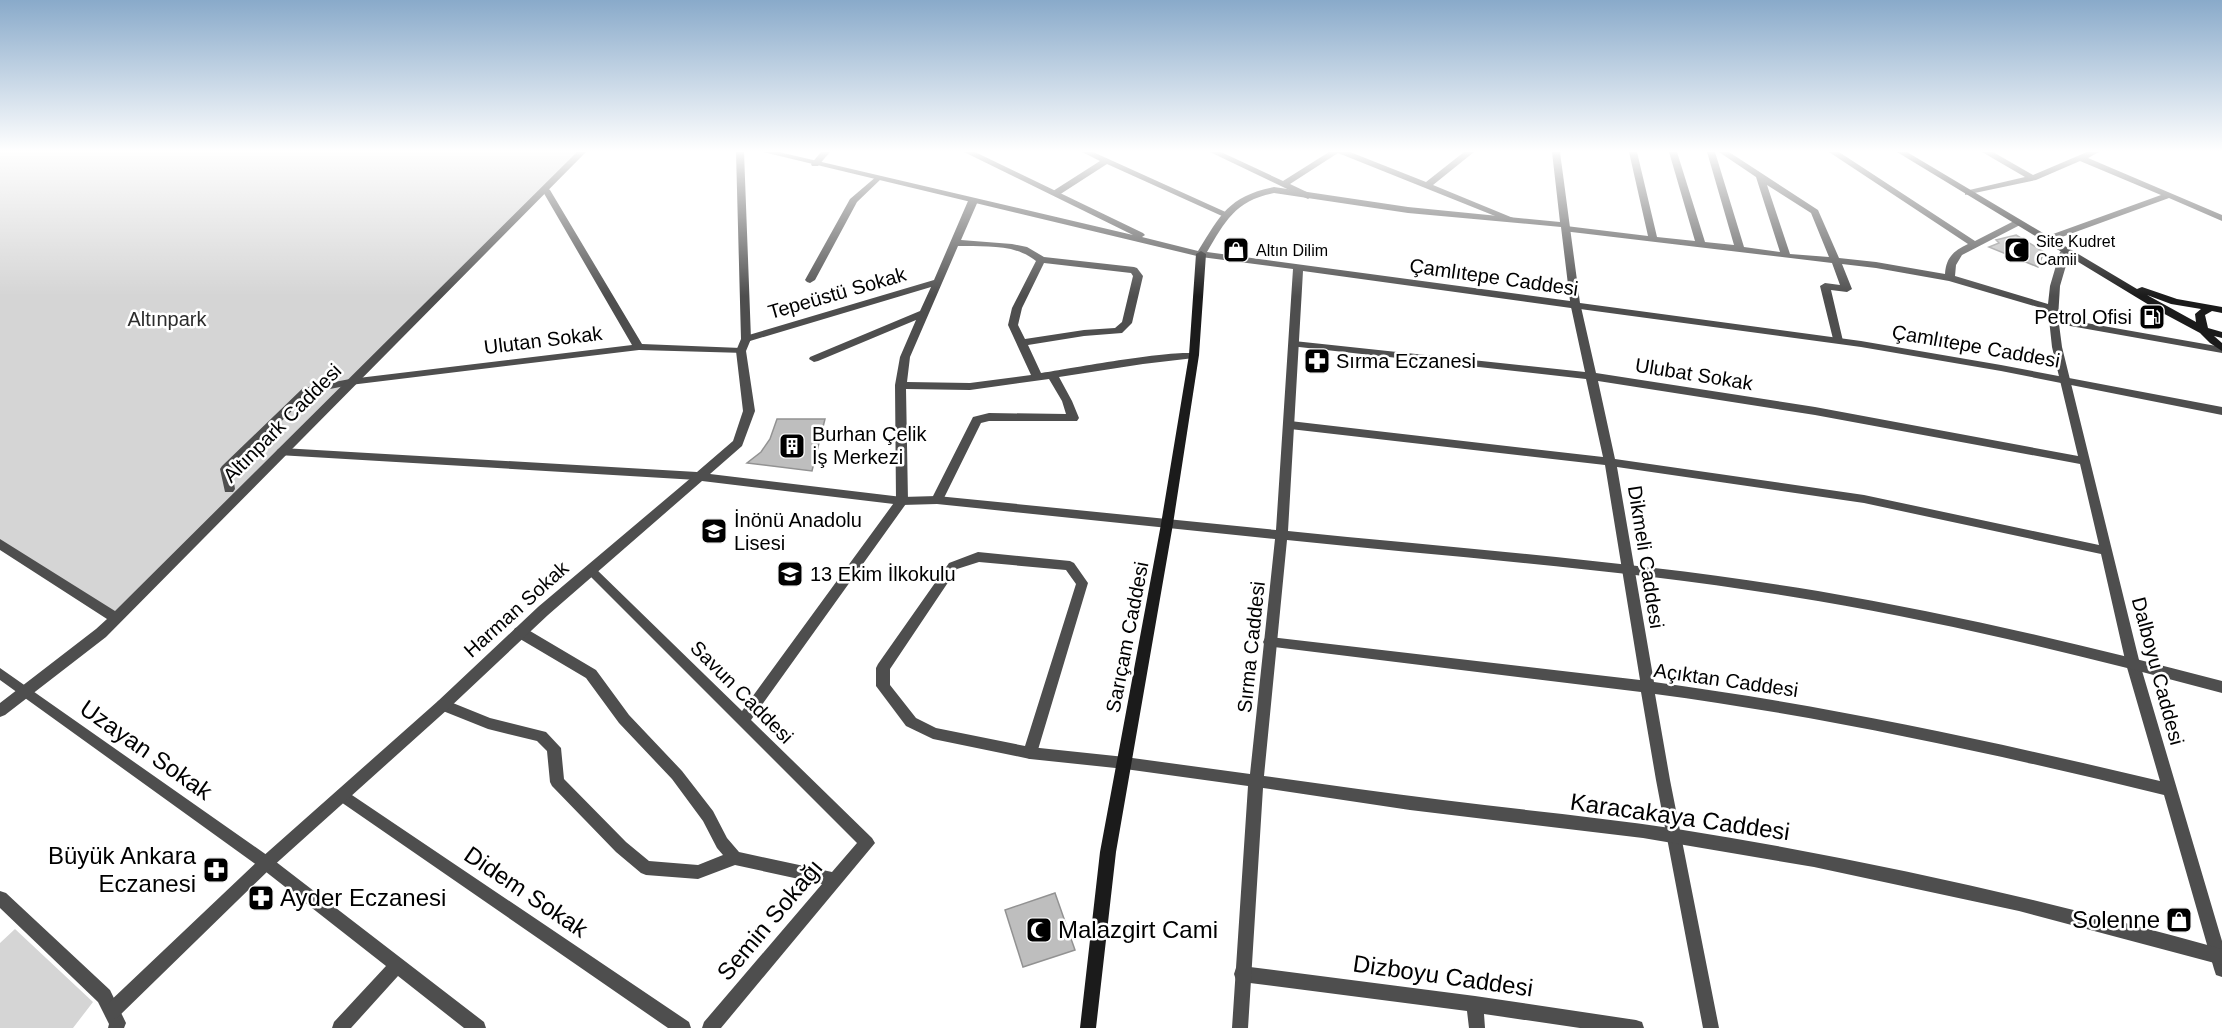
<svg xmlns="http://www.w3.org/2000/svg" width="2222" height="1028" font-family="Arial,sans-serif">
  <rect width="100%" height="100%" fill="#fff"/>
  <path fill="#d5d5d5" d="M0,152H582L116,618L0,544Z
    M15,929L93,1002L73,1028H0V943Z"/>
  <path fill="#bebebe" stroke="#929292" stroke-width="1.5" d="M2016,235L2044,252L2038,267L1989,247L1999,243L1996,240Z
    M777,419H825L812,471L747,463L761,452L770,439Z
    M1055,893L1075,950L1023,967L1005,910Z"/>
  <g fill="none" stroke-linecap="round" stroke-linejoin="round">
    <path fill="#4e4e4e" fill-rule="evenodd" d="M821,152H830L818,166H812L811,164Z
      M1082,152H1093L1230,214L1228,216H1222L1107,164L1059,195H1053V191L1100,161Z
      M1210,152H1221L1283,181L1329,152H1350L1426,182L1464,152H1474L1433,185L1518,220L1516,222H1510L1338,153L1290,184L1311,194L1312,196L1308,199Z
      M1629,152H1637L1657,237L1695,241L1669,152H1677L1705,242L1734,245L1707,152H1715L1744,247L1780,252L1756,177L1719,152H1729L1818,210L1839,258L1876,262L1945,274C1946,258 1953,251 1968,244L1829,152H1839L1975,241L2014,221H2020V225L1962,255L1956,265L1955,276L2048,304L2050,286L2060,252L2062,250H2068L2070,252L2060,286L2058,318L2222,347V353L2059,324L2062,347L2140,664L2222,941V977L2216,975L2214,969L2164,795C1996,754 1827,717 1655,694L1670,780L1719,1028H1703L1656,780L1641,692L1265,646L1263,642L1265,638L1270,637L1640,680L1605,465L1290,429L1284,425L1290,421L1603,457L1586,379L1290,346L1289,344L1294,341L1585,372L1571,307L1576,304L1581,307L1596,373L1815,407L2078,456L2052,347L2048,310L1949,281L1876,268L1842,264L1852,289L1847,292L1831,290L1843,341L1842,343H1834L1820,286L1825,283L1840,285L1832,263L1563,231V227L1566,226L1648,236ZM1767,185L1811,213L1829,257L1790,254ZM1598,381L1815,415L2080,464L2099,545L1864,495L1615,459ZM1617,467L1864,503L2101,554L2126,664L2160,781C1992,741 1824,705 1654,682Z
      M1982,152H1993L2033,175L2087,152H2099L2088,158L2222,215V221L2169,198L2048,242H2042V238L2161,195L2080,161L2036,180L1965,195V191L2025,177Z
      M877,176L881,179L857,202L815,280L810,283L807,282L805,280L850,199Z
      M546,187L550,190L642,344L741,348L746,351L745,353L639,350L350,385L310,393L232,470L235,489L233,492H225L220,469L222,466L303,388L350,379L632,345L542,190Z
      M973,198L978,201L961,240L1012,244L1027,247L1044,257L1134,267L1137,268L1143,276L1132,323L1122,333L1084,336L1028,345L1041,373C1063,370 1188,346 1199,355L1194,358L1143,364L1059,377L1072,401L1079,418L1077,421H989L981,423L943,500L937,504L931,500L973,417L989,413L1066,414L1062,401L1049,379L970,390L906,389L908,501L751,720L872,838L875,843L721,1028H702L704,1022L822,884L735,865L698,879L646,875L641,873L616,852L552,786L550,782L547,751L537,741L488,729L438,709L436,705L438,701L443,699L490,718L546,732L561,748L564,779L626,842L649,861L698,865L723,855L717,848L703,821L672,779L619,723L586,678L515,636L513,632L515,628L520,627L525,628L596,670L629,715L682,771L713,811L727,838L739,852L832,872L857,843L584,570L586,567H594L742,711L896,500L895,385L900,357L916,320L818,361L814,362L809,359L810,357L920,311L931,287L750,341L746,342L741,339L742,337L934,280L968,201ZM958,246C984,247 1014,243 1036,261L1012,308L1008,325L1031,375L970,383L907,382L910,357ZM1044,263L1131,273L1133,276L1122,322L1115,328L1084,330L1025,339L1018,325L1022,308Z
      M282,448L697,472L703,476L697,480L278,455L276,452L278,449Z
      M978,552L1070,561L1074,563L1088,583L1037,753L1035,757L1030,759L933,739L906,726L876,686V668L878,664L949,563ZM979,562L1066,570L1076,584L1025,746L936,728L916,718L890,685V669L957,569Z
      M0,668L271,858L484,1022L486,1028H464L398,976L351,1028H332L334,1022L386,966L261,868L0,680Z
      M343,789L689,1022L691,1028H668L338,800L336,795L338,790Z
      M0,891L6,893L110,990L126,1023L124,1028H108L109,1024L98,1002L0,908Z
      M1242,966L1475,996L1636,1020L1642,1022L1644,1028H1580L1484,1014L1485,1028H1469L1467,1011L1242,982L1236,980L1234,974L1236,968Z"/>
    <path fill="#4e4e4e" fill-rule="evenodd" d="M577,152H586L106,637L5,715L0,717V703L96,629L107,619L0,550V539L115,611Z
      M736,152H744L751,339L746,351L755,411L742,446L710,474L902,497L937,496L1276,530L1293,269L1201,257L763,152H779L1133,235L964,152H975L1143,233L1145,235L1142,237L1198,251C1221,214 1229,196 1274,187L1408,207L1560,222L1552,152H1560L1580,303L1861,341L2001,365L2222,407V415L2001,371L1861,347L1580,309L1576,310L1571,308L1303,271L1288,531C1465,549 1643,562 1818,591C1954,614 2088,646 2222,681V693C2088,657 1954,624 1818,601C1642,571 1464,558 1287,540L1264,776C1324,784 1383,793 1443,800C1521,810 1599,817 1677,829C1861,858 2042,899 2222,949V965L2019,911L1814,867L1643,838L1410,810L1263,788L1248,1028H1232L1248,786L1125,769L1030,759L1025,757L1023,753L1025,749L1030,747L1125,757L1250,774L1275,539L937,504L902,505L702,481L548,615L448,709L271,868L118,1017L112,1019L106,1017L104,1011L106,1005L261,858L438,701L538,607L692,477L693,473L697,472L733,441L743,411L736,351L741,339ZM1274,193L1408,213L1561,227L1570,301L1207,252C1225,221 1236,200 1274,193Z"/>
    <path fill="#1b1b1b" fill-rule="evenodd" d="M1897,152H1907L2137,289L2142,287L2177,299L2222,307V313L2212,311L2205,315L2208,328L2222,332V338L2214,336L2222,343V351L2210,343L2200,333L2159,311ZM2147,295L2171,304L2201,309L2195,314L2196,322Z
      M1201,251L1206,254L1199,355L1173,524L1116,852L1096,1028H1080L1100,852L1161,524L1189,355L1196,254Z"/>
  </g>
  <linearGradient id="sky" x2="0" y2="1"><stop stop-color="#89aaca"/><stop offset="0.51" stop-color="#fff"/><stop offset="1" stop-color="#fff" stop-opacity="0"/></linearGradient>
  <rect width="2222" height="296" fill="url(#sky)"/>
  <defs>
    <g id="shop-square" transform="scale(1.35)"><rect x="-9" y="-9" width="18" height="18" rx="4" fill="#000" stroke="#fff"/><path d="M-5-2.5h2.3a2.7 3.5 0 0 1 5.4 0H5L5.5 6h-11ZM-1.5-2.5h3a1.5 2.3 0 0 0-3 0Z" fill="#fff"/></g>
    <g id="mosque-square" transform="scale(1.35)"><rect x="-9" y="-9" width="18" height="18" rx="4" fill="#000" stroke="#fff"/><path d="M3.5-4.9A6 6 0 1 0 3.5 4.9A5 5 0 1 1 3.5-4.9Z" fill="#fff"/></g>
    <g id="fuel-square" transform="scale(1.35)"><rect x="-9" y="-9" width="18" height="18" rx="4" fill="#000" stroke="#fff"/><path d="M-5.5-6h7V0h2V4h1.3V-2.5L3-4.5l.8-.8L6-3V5H2.5V1h-1V6h-7ZM-4.2-4.7v3.2H.2V-4.7Z" fill="#fff"/></g>
    <g id="pharmacy-square" transform="scale(1.35)"><rect x="-9" y="-9" width="18" height="18" rx="4" fill="#000" stroke="#fff"/><path d="M-2-6h4v4h4v4h-4v4h-4v-4h-4v-4h4Z" fill="#fff"/></g>
    <g id="building-square" transform="scale(1.35)"><rect x="-9" y="-9" width="18" height="18" rx="4" fill="#000" stroke="#fff"/><path d="M-4-6H4V6H1V3H-1V6H-4ZM-2.5-4.3h1.7v1.8h-1.7ZM.8-4.3h1.7v1.8H.8ZM-2.5-1h1.7V.8h-1.7ZM.8-1h1.7V.8H.8Z" fill="#fff"/></g>
    <g id="school-square" transform="scale(1.35)"><rect x="-9" y="-9" width="18" height="18" rx="4" fill="#000" stroke="#fff"/><path d="M0-5L7-2L0 1L-7-2ZM-4 1L0 2.5L4 1V4Q0 6-4 4Z" fill="#fff"/></g>
  </defs>
  <g fill-rule="evenodd">
    <use href="#shop-square" x="1236" y="250"/>
    <use href="#mosque-square" x="2017" y="250"/>
    <use href="#fuel-square" x="2152" y="317"/>
    <use href="#pharmacy-square" x="1317" y="361"/>
    <use href="#building-square" x="792" y="446"/>
    <use href="#school-square" x="714" y="531"/>
    <use href="#school-square" x="790" y="574"/>
    <use href="#pharmacy-square" x="216" y="870"/>
    <use href="#pharmacy-square" x="261" y="898"/>
    <use href="#shop-square" x="2179" y="920"/>
    <use href="#mosque-square" x="1039" y="930"/>
  </g>
  <g text-anchor="middle" stroke-width="5" stroke-linejoin="round" paint-order="stroke">
    <g font-size="16" fill="#000" stroke="#fff" text-anchor="start">
      <text x="2036" y="247">Site Kudret<tspan x="2036" dy="18">Camii</tspan></text>
      <text x="1256" y="256">Altın Dilim</text>
    </g>
    <g font-size="20" fill="#000" stroke="#fff">
      <text transform="translate(1494 277) rotate(8)" y="7">Çamlıtepe Caddesi</text>
      <text transform="translate(837 293) rotate(-16)" y="7">Tepeüstü Sokak</text>
      <text transform="translate(543 340) rotate(-7)" y="7">Ulutan Sokak</text>
      <text transform="translate(1976 346) rotate(10)" y="7">Çamlıtepe Caddesi</text>
      <text transform="translate(1694 374) rotate(9)" y="7">Ulubat Sokak</text>
      <text transform="translate(282 423) rotate(-45)" y="7">Altınpark Caddesi</text>
      <text transform="translate(1646 557) rotate(81)" y="7">Dikmeli Caddesi</text>
      <text transform="translate(516 609) rotate(-42)" y="7">Harman Sokak</text>
      <text transform="translate(1127 637) rotate(-79)" y="7">Sarıçam Caddesi</text>
      <text transform="translate(1251 647) rotate(-84)" y="7">Sırma Caddesi</text>
      <text transform="translate(2158 671) rotate(75)" y="7">Dalboyu Caddesi</text>
      <text transform="translate(1726 680) rotate(8)" y="7">Açıktan Caddesi</text>
      <text transform="translate(742 692) rotate(45)" y="7">Savun Caddesi</text>
    </g>
    <g font-size="20" fill="#000" stroke="#fff" text-anchor="start">
      <text x="2132" y="324" text-anchor="end">Petrol Ofisi</text>
      <text x="1336" y="368">Sırma Eczanesi</text>
      <text x="812" y="441">Burhan Çelik<tspan x="812" dy="23">İş Merkezi</tspan></text>
      <text x="734" y="527">İnönü Anadolu<tspan x="734" dy="23">Lisesi</tspan></text>
      <text x="810" y="581">13 Ekim İlkokulu</text>
    </g>
    <g font-size="20" fill="#2c2c2c" stroke="#fff">
      <text x="167" y="326">Altınpark</text>
    </g>
    <g font-size="24" fill="#000" stroke="#fff">
      <text transform="translate(146 750) rotate(35)" y="8">Uzayan Sokak</text>
      <text transform="translate(1680 817) rotate(8)" y="8">Karacakaya Caddesi</text>
      <text transform="translate(526 892) rotate(34)" y="8">Didem Sokak</text>
      <text transform="translate(770 920) rotate(-50)" y="8">Semin Sokağı</text>
      <text transform="translate(1443 976) rotate(8)" y="8">Dizboyu Caddesi</text>
    </g>
    <g font-size="24" fill="#000" stroke="#fff" text-anchor="end">
      <text x="196" y="864">Büyük Ankara<tspan x="196" dy="28">Eczanesi</tspan></text>
      <text x="280" y="906" text-anchor="start">Ayder Eczanesi</text>
      <text x="2160" y="928">Solenne</text>
      <text x="1058" y="938" text-anchor="start">Malazgirt Cami</text>
    </g>
  </g>
</svg>
